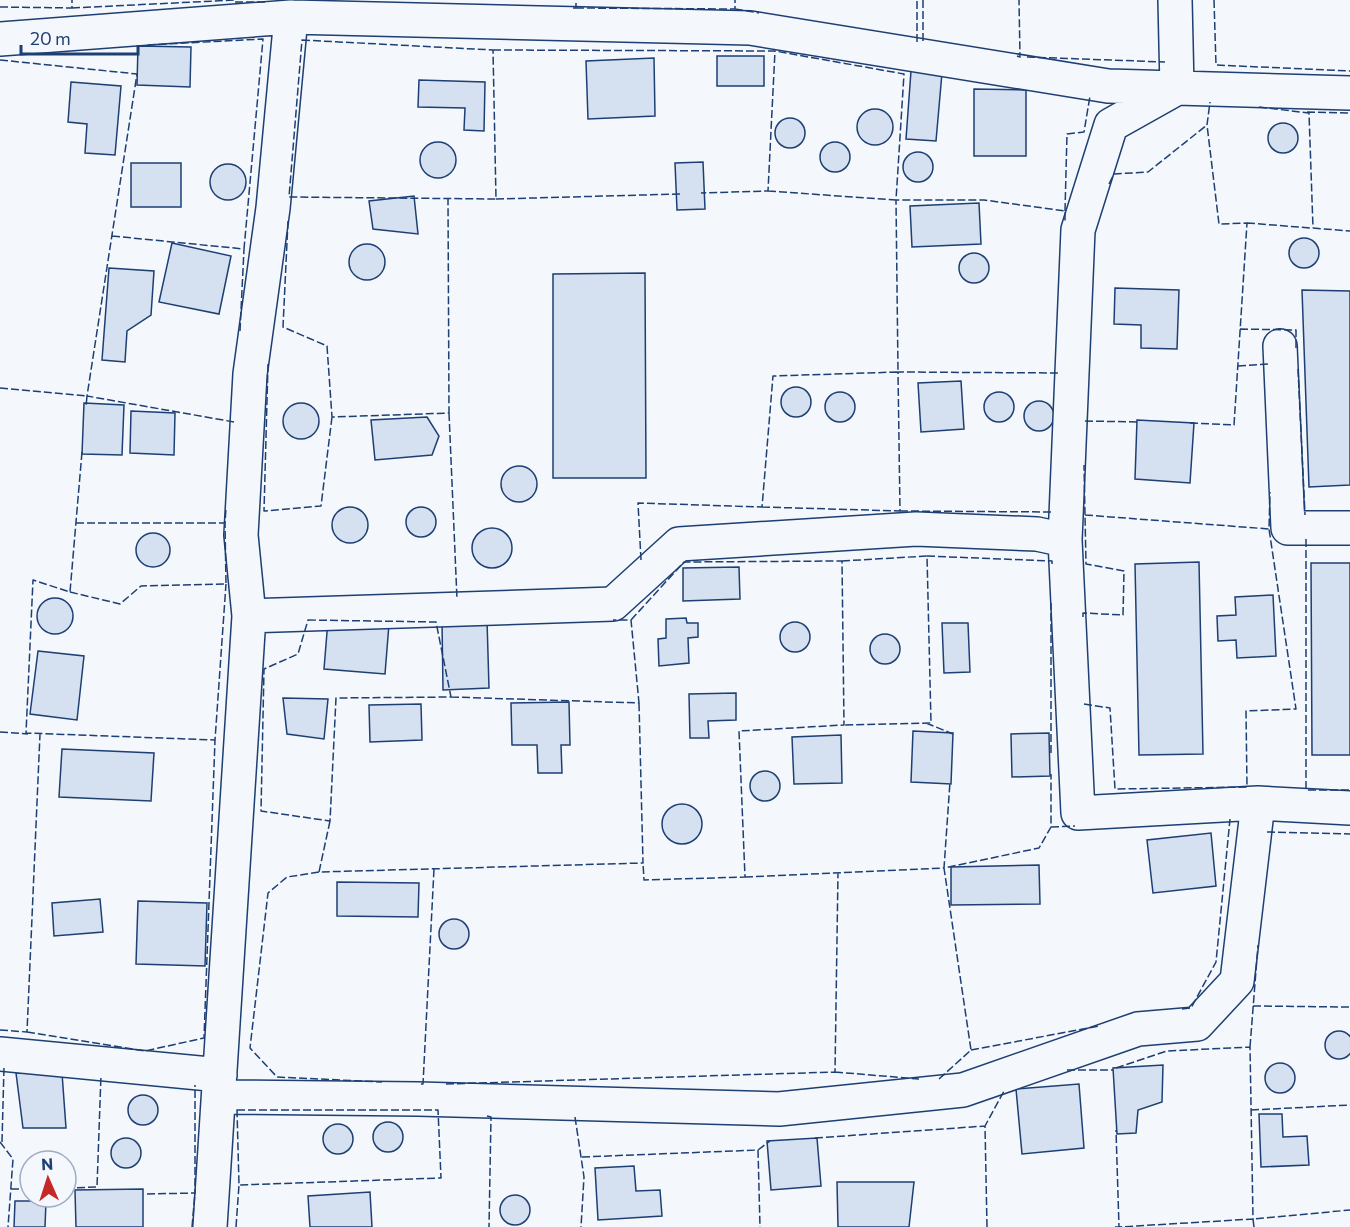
<svg xmlns="http://www.w3.org/2000/svg" width="1350" height="1227" font-family="Commissioner,sans-serif">
  <rect width="100%" height="100%" fill="#f4f7fb"/>
  <path fill="#d5e0f0" stroke="#1d3f73" stroke-width="1.5" d="M138,46L191,47L190,87L137,85Z
    M717,56H764V86H717Z
    M654,58L655,116L588,119L586,61Z
    M911,71L942,73L936,141L906,139Z
    M419,80L485,82L484,131L464,130L465,108L418,107Z
    M71,82L121,86L115,155L85,153L87,124L68,122Z
    M974,89L1026,90V156H974Z
    M857 127a18 18 0 1 1 36 0a18 18 0 1 1-36 0Z
    M775 133a15 15 0 1 1 30 0a15 15 0 1 1-30 0Z
    M1268 138a15 15 0 1 1 30 0a15 15 0 1 1-30 0Z
    M420 160a18 18 0 1 1 36 0a18 18 0 1 1-36 0Z
    M820 157a15 15 0 1 1 30 0a15 15 0 1 1-30 0Z
    M903 167a15 15 0 1 1 30 0a15 15 0 1 1-30 0Z
    M703,162L705,209L677,210L675,163Z
    M131,163H181V207H131Z
    M210 182a18 18 0 1 1 36 0a18 18 0 1 1-36 0Z
    M414,196L418,234L373,229L369,201Z
    M979,203L981,244L912,247L910,206Z
    M1289 253a15 15 0 1 1 30 0a15 15 0 1 1-30 0Z
    M172,243L231,256L219,314L159,302Z
    M349 262a18 18 0 1 1 36 0a18 18 0 1 1-36 0Z
    M959 268a15 15 0 1 1 30 0a15 15 0 1 1-30 0Z
    M109,268L154,271L151,315L127,331L125,362L102,360Z
    M645,273L646,478H553V274Z
    M1115,288L1179,290L1177,349L1141,348V325L1114,324Z
    M1302,290L1350,291V485L1309,487Z
    M961,381L964,429L921,432L918,383Z
    M781 402a15 15 0 1 1 30 0a15 15 0 1 1-30 0Z
    M825 407a15 15 0 1 1 30 0a15 15 0 1 1-30 0Z
    M984 407a15 15 0 1 1 30 0a15 15 0 1 1-30 0Z
    M1024 416a15 15 0 1 1 30 0a15 15 0 1 1-30 0Z
    M84,403L124,405L122,455L82,454Z
    M283 421a18 18 0 1 1 36 0a18 18 0 1 1-36 0Z
    M131,411L175,413L174,455L130,453Z
    M427,417L439,436L432,455L375,460L371,420Z
    M1137,420L1194,423L1190,483L1135,479Z
    M501 484a18 18 0 1 1 36 0a18 18 0 1 1-36 0Z
    M406 522a15 15 0 1 1 30 0a15 15 0 1 1-30 0Z
    M332 525a18 18 0 1 1 36 0a18 18 0 1 1-36 0Z
    M472 548a20 20 0 1 1 40 0a20 20 0 1 1-40 0Z
    M136 550a17 17 0 1 1 34 0a17 17 0 1 1-34 0Z
    M1199,562L1203,754L1139,755L1135,564Z
    M1311,563H1350V755H1312Z
    M739,567L740,599L683,601V568Z
    M1273,595L1276,656L1237,658L1236,640L1218,641L1217,616L1236,615L1235,597Z
    M37 616a18 18 0 1 1 36 0a18 18 0 1 1-36 0Z
    M686,618L687,623H698V637L688,638L689,663L659,666L658,639L666,638V619Z
    M328,620L389,624L385,674L324,669Z
    M487,620L489,688L443,690L442,621Z
    M780 637a15 15 0 1 1 30 0a15 15 0 1 1-30 0Z
    M942,623H968L970,672L944,673Z
    M870 649a15 15 0 1 1 30 0a15 15 0 1 1-30 0Z
    M38,651L84,656L77,720L30,714Z
    M736,693V720L708,721L709,738H690L689,694Z
    M283,698L328,699L324,739L287,734Z
    M569,702L570,745H561L562,773H538L537,745H512L511,703Z
    M421,704L422,740L370,742L369,705Z
    M913,731L953,733L951,784L911,782Z
    M1049,733L1050,776L1012,777L1011,734Z
    M841,735L842,783L794,784L792,737Z
    M62,749L154,753L151,801L59,797Z
    M750 786a15 15 0 1 1 30 0a15 15 0 1 1-30 0Z
    M662 824a20 20 0 1 1 40 0a20 20 0 1 1-40 0Z
    M1211,833L1216,886L1153,893L1147,840Z
    M1039,865L1040,904L951,905V867Z
    M337,882L419,883L418,917L337,916Z
    M100,899L103,932L54,936L52,903Z
    M138,901L207,903L205,966L136,964Z
    M439 934a15 15 0 1 1 30 0a15 15 0 1 1-30 0Z
    M1325 1045a14 14 0 1 1 28 0a14 14 0 1 1-28 0Z
    M1265 1078a15 15 0 1 1 30 0a15 15 0 1 1-30 0Z
    M1163,1065L1162,1102L1138,1110L1136,1133L1117,1134L1113,1068Z
    M16,1073H62L66,1128H23Z
    M1079,1084L1084,1148L1022,1154L1016,1089Z
    M128 1110a15 15 0 1 1 30 0a15 15 0 1 1-30 0Z
    M1259,1114H1282L1283,1137L1307,1136L1309,1165L1261,1167Z
    M373 1137a15 15 0 1 1 30 0a15 15 0 1 1-30 0Z
    M323 1139a15 15 0 1 1 30 0a15 15 0 1 1-30 0Z
    M817,1138L821,1186L771,1190L767,1141Z
    M111 1153a15 15 0 1 1 30 0a15 15 0 1 1-30 0Z
    M634,1166L636,1191L660,1190L662,1216L598,1220L595,1168Z
    M837,1182H914L909,1227H838Z
    M143,1189V1227H76L75,1190Z
    M370,1192L372,1227H310L308,1196Z
    M500 1210a15 15 0 1 1 30 0a15 15 0 1 1-30 0Z
    M15,1201H46L45,1227H14Z"/>
  <g fill="none" stroke-linecap="round" stroke-linejoin="round">
    <g stroke="#1d3f73" stroke-width="36">
      <path id="street" d="M0,39L291,17L750,28L1108,86L1350,93
        M1280,346L1288,528H1350
        M1065,540L1078,813L1258,803
        M249,616L613,604L679,544L916,529L1037,534L1065,540L1078,230L1111,125L1177,88L1175,0
        M0,1054L220,1075
        M219,1097L418,1099L779,1109L963,1090L1138,1029L1197,1024L1237,981L1258,803L1350,808
        M210,1227L249,616L241,535L250,374L273,208L291,17"/>
    </g>
    <use href="#street" stroke="#f4f7fb" stroke-width="33"/>
    <path stroke="#1d3f73" stroke-width="1.5" stroke-dasharray="8 3" stroke-linecap="butt" d="M923,0V44
      M1214,0L1216,65L1350,71
      M235,2H268
      M0,7L72,8V0
      M72,8L235,0
      M573,8H576V0
      M576,8L735,9V0
      M735,9L759,13
      M302,40L493,50L496,199L289,197Z
      M917,42V0
      M493,50L775,51L768,191L701,193
      M1017,56L1020,57L1019,0
      M1027,57L1165,62
      M0,60L137,74L87,396L234,422
      M1259,107L1309,113L1313,228
      M1307,112L1350,113
      M1109,184L1114,174L1148,172L1207,125
      M768,191L896,200L904,74L775,51
      M496,199L680,194
      M1065,211L1067,134L1084,132L1090,96
      M288,221L283,327L327,346L332,417L449,413L448,199
      M1247,223L1350,231
      M112,236L244,249L263,39L147,45
      M1240,329L1296,330V348
      M240,331L244,249
      M268,364L264,511L321,506L332,417
      M1238,366L1269,364
      M1298,369L1305,515
      M0,388L87,396L86,407
      M449,413L457,599
      M1085,421L1139,422
      M1190,423L1234,425L1247,223L1219,224L1207,125L1210,102
      M82,452L70,592L33,580L26,733L215,740L226,584
      M762,507L900,511L898,372L1060,373
      M900,511L1053,512
      M1085,515L1269,529L1270,492
      M76,523H225L226,508
      M1306,539V790H1350
      M927,556L1052,561V564
      M641,560L638,503L762,507L773,376L898,372L896,200H984L1065,211V222
      M842,561L927,556L931,723L844,725
      M70,592L120,604L141,586L226,584L225,523
      M1083,617V613L1123,615L1124,571L1086,564L1084,465
      M308,620L436,622L451,697L336,698L330,821L261,811L264,669L298,654Z
      M631,620L684,562L842,561L844,725L739,731L745,877L644,880L643,863
      M451,697L639,703L631,620H613
      M1084,704L1110,708L1115,789L1247,787L1246,711L1296,709L1269,529
      M926,723L953,734
      M0,732L28,734
      M1051,753V603
      M330,821L319,872L643,863L639,703
      M1051,827L1075,826
      M1267,832L1350,834
      M319,872L287,877L268,893L250,1048L277,1077L382,1082
      M745,877L944,868L950,782
      M1253,1006L1350,1007
      M1182,1009L1191,1008L1216,962L1230,819
      M0,1030L27,1032L40,734
      M27,1032L145,1051L204,1038L215,740
      M1250,1047L1258,945
      M971,1050L1099,1026
      M1116,1068L1167,1051L1250,1047L1253,1219L1119,1227
      M1067,1070H1113
      M835,1072L919,1079
      M939,1079L971,1050L944,868L1039,848L1051,827V774
      M421,1084H423L434,869
      M446,1084L835,1072L838,873
      M237,1110H438L441,1178L239,1185Z
      M1251,1110L1350,1105
      M487,1116L491,1117L489,1227
      M575,1117L584,1177L581,1227
      M815,1138L985,1126
      M0,1142L13,1159L8,1227
      M2,1142L4,1067
      M758,1150L770,1141
      M582,1157L758,1150L760,1227
      M66,1188L97,1187L101,1075
      M11,1189H30
      M147,1194L195,1193V1085
      M192,1227L195,1193
      M236,1227L239,1185
      M987,1227L985,1126L1004,1091
      M1115,1227H1119L1116,1130
      M1254,1227L1253,1219L1350,1210"/>
  </g>
  <g transform="translate(48 1179) rotate(357)"><circle r="28" fill="#f4f7fb" stroke="#9eadc5" stroke-width="1.5"/>
  <path d="M0-4.5L10 22L0 15L-10 22Z" fill="#c62828"/>
  <text y="-9" font-size="16" font-weight="bold" text-anchor="middle" fill="#1d3f73">N</text>
  </g>
  <path d="M21 45v9h117v-9" fill="none" stroke="#1d3f73" stroke-width="3"/>
  <text x="30" y="45" font-size="18" fill="#1d3f73" stroke="#f4f7fb" stroke-width="4.5" paint-order="stroke">20 m</text>
</svg>
